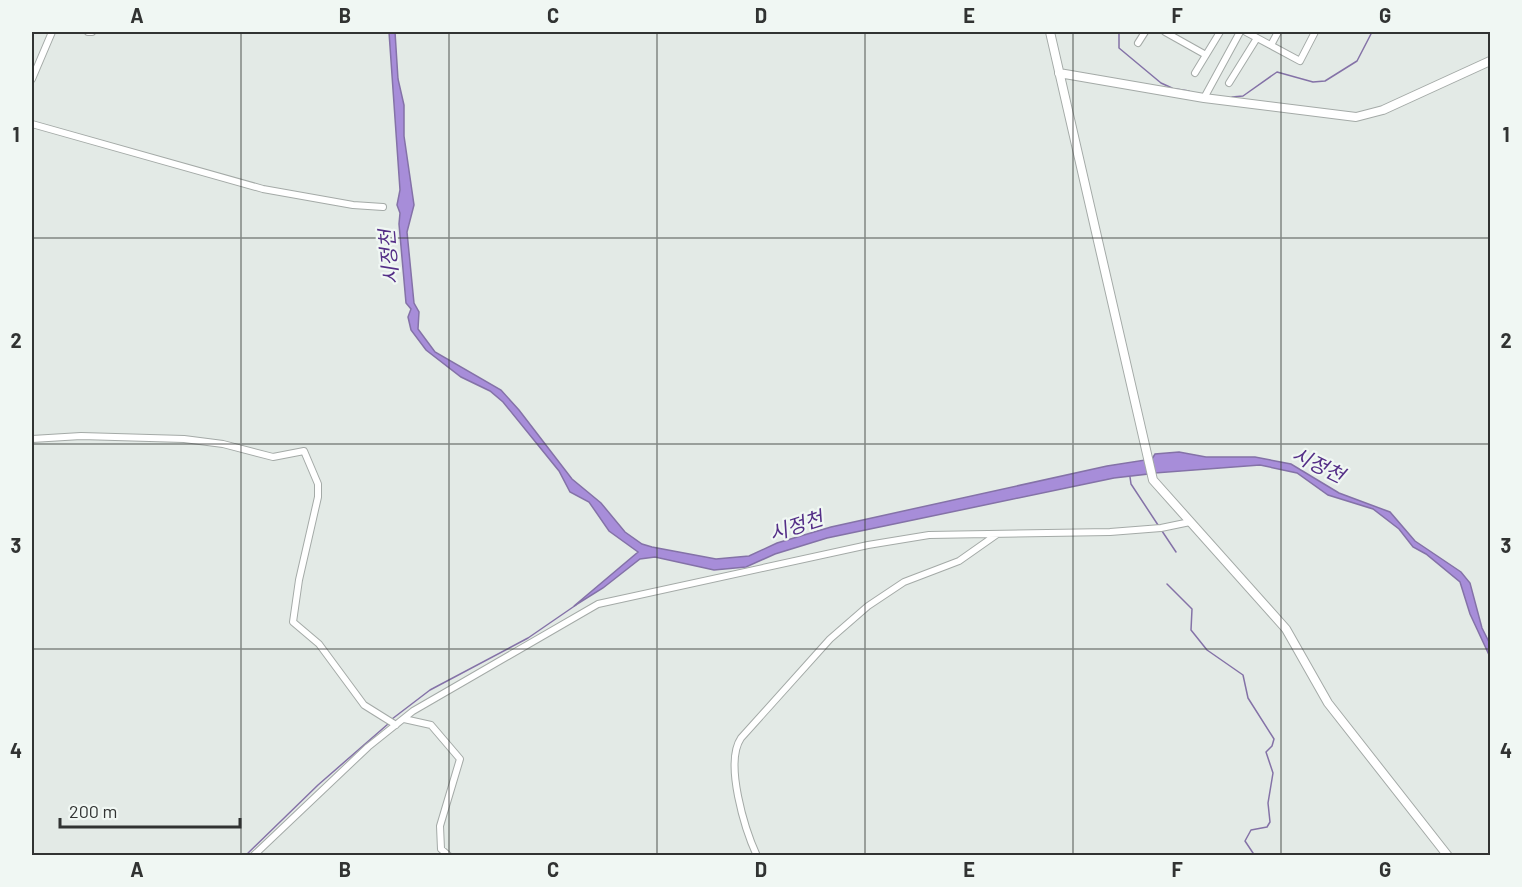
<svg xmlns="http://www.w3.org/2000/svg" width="1522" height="887" font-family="Barlow,'Noto Sans KR',sans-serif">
  <rect width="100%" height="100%" fill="#e3eae6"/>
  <path fill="#a78dd9" stroke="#8472a7" stroke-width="1.5" d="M389,32H395L398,79L404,105V136L414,205L407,232L414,303L419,312L418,329L435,352L501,390L519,410L572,479L601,503L625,532L642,544L652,547L716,559L749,556L777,543L831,527L1107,466L1145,460L1148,474L1114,478L827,538L775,554L746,567L714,570L655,557L640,559L603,588L574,606L638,552L609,531L589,502L570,492L559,471L503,402L490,391L461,377L426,350L411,330L408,317L411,309L406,303L399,224L400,213L397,205L400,190Z
    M1179,452L1206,457H1255L1291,464L1339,493L1390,512L1415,541L1461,572L1470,583L1482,628L1490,644V657L1470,614L1460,582L1426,554L1413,547L1399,529L1373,509L1328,495L1297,473L1260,465L1155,473L1152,459L1155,454Z"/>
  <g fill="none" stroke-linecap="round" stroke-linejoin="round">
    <path stroke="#8472a7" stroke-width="1.5" d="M1119,32V48L1161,83L1172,88
      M1176,89L1189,91
      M1232,97L1243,96L1277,72L1313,82L1325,81L1357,61L1372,32
      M1130,477L1131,484L1158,525
      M1162,531L1176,552
      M1167,584L1192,609L1191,630L1207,650L1243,675L1248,698L1274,739L1272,746L1266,752L1273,773L1268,803L1270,822L1267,827L1251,830L1245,841L1255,856
      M392,719L430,690L528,638L576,605
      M245,856L318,785L388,724"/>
    <g stroke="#a4aaa7" stroke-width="8">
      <path id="street" d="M88,32H92
        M1165,32L1206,55
        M1246,32L1300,61L1315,32
        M1138,43L1145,32
        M1271,45L1278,32
        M1195,73L1220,32
        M32,79L52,32
        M1229,83L1257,38
        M1204,98L1240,32
        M32,124L263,189L353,205L383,207
        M32,439L81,436L184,439L223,444L273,457L304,451L318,484V497L299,580L293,622L319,644L364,705L396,725
        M404,719L431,725L460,759L440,826L441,849L449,856
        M253,856L368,747L413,711L598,604L868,545L929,535L1110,532L1161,528L1190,522
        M757,856C745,830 724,763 741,738L830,639L868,606L904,582L959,561L996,535"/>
    </g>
    <g stroke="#a4aaa7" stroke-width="10">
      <path id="secondary" d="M1050,32L1153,480L1286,629L1328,703L1448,856
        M1059,73L1204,98L1356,117L1383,110L1490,61"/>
    </g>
    <use href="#street" stroke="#fff" stroke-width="6"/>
    <use href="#secondary" stroke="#fff" stroke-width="8"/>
  </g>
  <path fill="none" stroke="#313332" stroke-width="1.5" stroke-opacity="0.55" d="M241,32V856M449,32V856M657,32V856M865,32V856M1073,32V856M1281,32V856M32,238H1490M32,444H1490M32,649H1490"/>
  <g text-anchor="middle" stroke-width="4.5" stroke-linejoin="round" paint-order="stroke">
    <g font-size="20" font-style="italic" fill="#542e87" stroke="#f0f7f3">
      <text transform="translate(389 257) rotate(-95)" y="7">시정천</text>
      <text transform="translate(1318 465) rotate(26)" y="7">시정천</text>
      <text transform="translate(796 526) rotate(-18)" y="7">시정천</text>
    </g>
  </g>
  <rect width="1522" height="887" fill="none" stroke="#f0f7f3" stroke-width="66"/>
  <path d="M60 818v9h180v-9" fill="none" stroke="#313332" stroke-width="3"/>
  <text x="69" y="818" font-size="18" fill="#313332" stroke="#f0f7f3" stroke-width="4.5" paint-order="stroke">200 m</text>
  <rect x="33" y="33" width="1456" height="821" fill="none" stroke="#313332" stroke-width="2"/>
  <g font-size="20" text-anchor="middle" font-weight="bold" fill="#313332">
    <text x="137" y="23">A</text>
    <text x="345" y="23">B</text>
    <text x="553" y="23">C</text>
    <text x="761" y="23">D</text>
    <text x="969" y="23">E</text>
    <text x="1177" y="23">F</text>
    <text x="1385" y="23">G</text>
    <text x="16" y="142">1</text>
    <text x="1506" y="142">1</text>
    <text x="16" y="348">2</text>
    <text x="1506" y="348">2</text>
    <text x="16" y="553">3</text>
    <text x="1506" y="553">3</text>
    <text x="16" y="758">4</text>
    <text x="1506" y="758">4</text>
    <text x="137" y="877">A</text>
    <text x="345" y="877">B</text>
    <text x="553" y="877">C</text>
    <text x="761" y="877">D</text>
    <text x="969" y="877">E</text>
    <text x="1177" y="877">F</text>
    <text x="1385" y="877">G</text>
  </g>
</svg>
